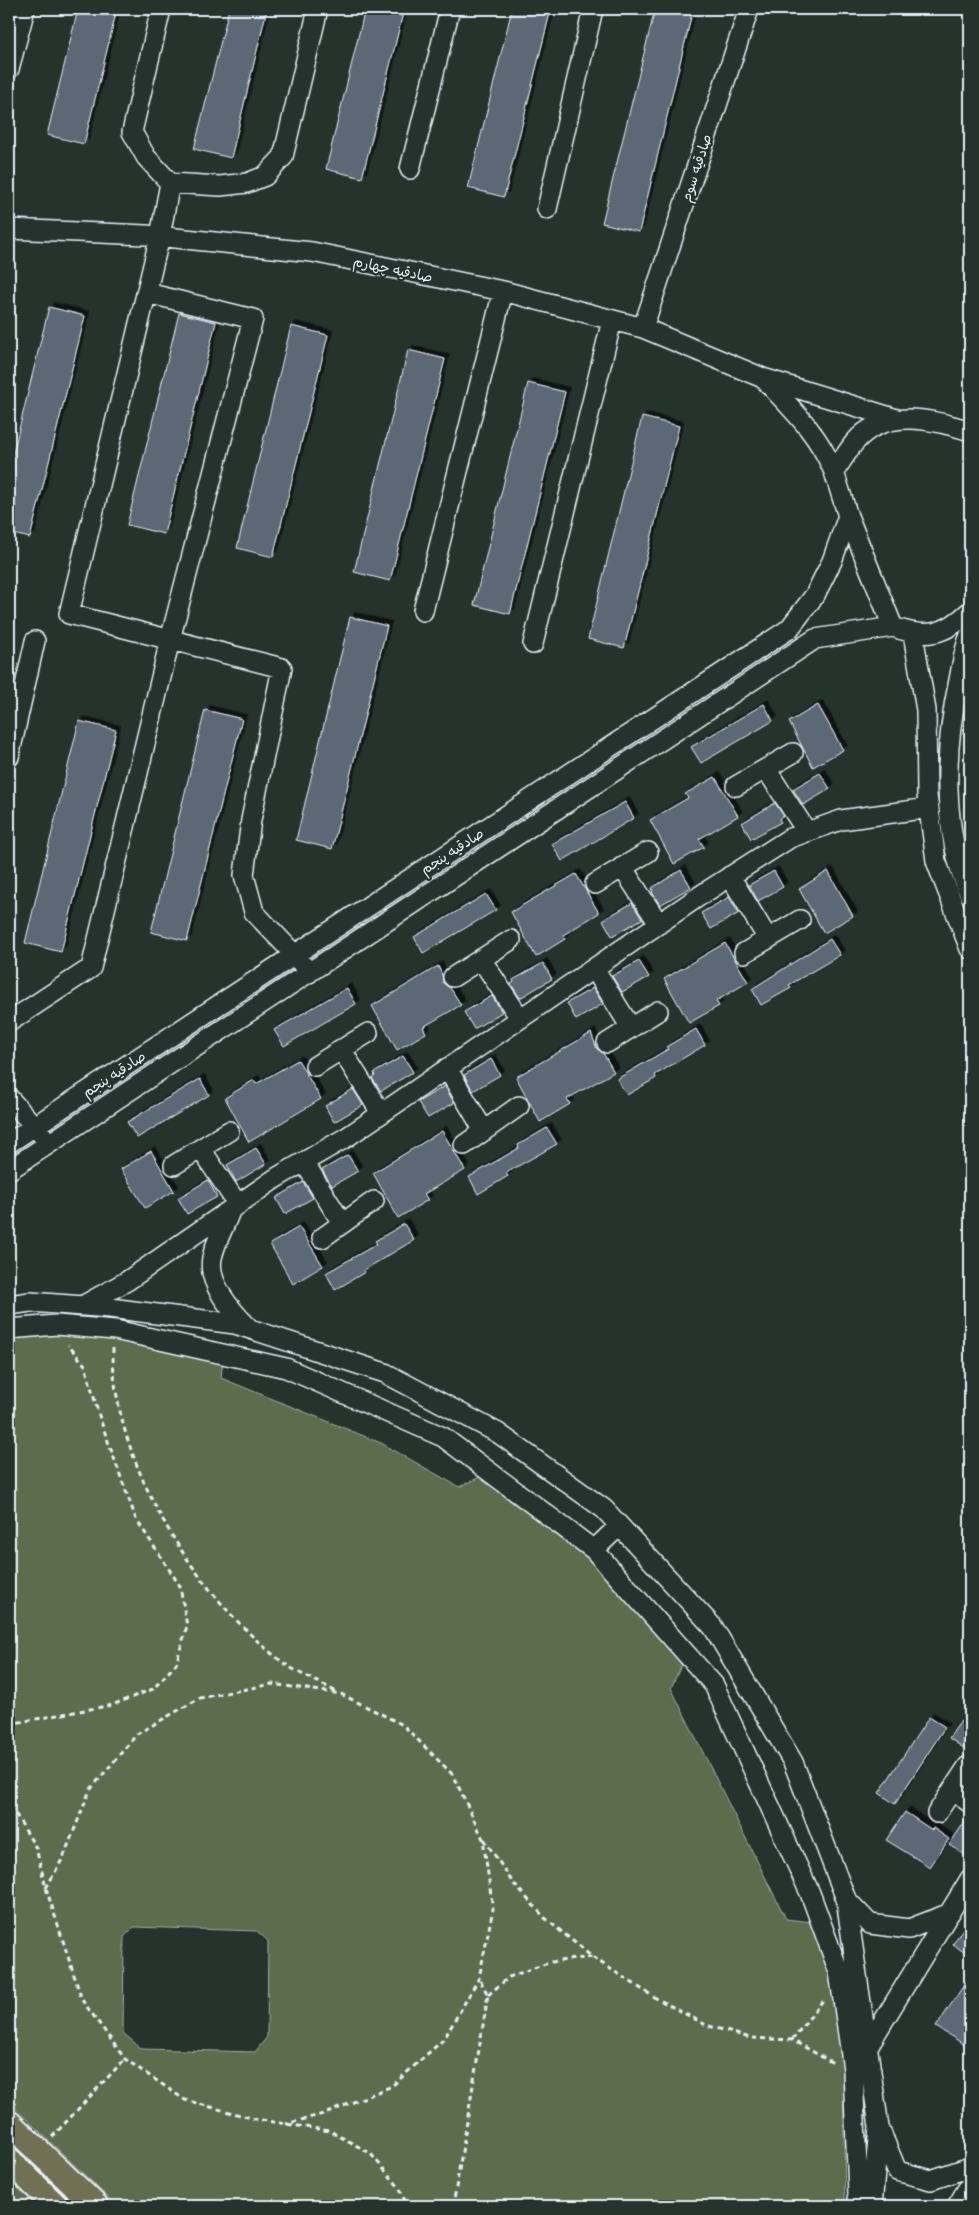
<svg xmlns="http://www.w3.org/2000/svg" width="979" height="2215" font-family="'Balsamiq Sans','Playpen Sans Arabic',sans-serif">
  <defs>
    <filter id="shadow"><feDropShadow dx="4.5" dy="-4.5" stdDeviation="0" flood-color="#0009"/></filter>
  </defs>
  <rect width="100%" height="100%" fill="#26332d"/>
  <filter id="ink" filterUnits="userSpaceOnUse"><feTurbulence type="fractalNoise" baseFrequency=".02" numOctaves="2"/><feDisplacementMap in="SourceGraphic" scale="10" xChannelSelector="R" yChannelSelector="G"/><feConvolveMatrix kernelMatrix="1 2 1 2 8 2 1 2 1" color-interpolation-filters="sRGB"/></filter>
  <g filter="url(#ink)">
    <path fill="#5c6c4e" stroke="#a2aea3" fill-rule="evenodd" d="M55,1329L223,1359L221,1378L381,1443L459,1487L484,1475L596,1563L684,1659L671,1688L786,1919L812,1922L834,1982L843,2067L845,2206H117L9,2102V1334ZM134,1927L257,1931L268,1941L267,2037L255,2052L142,2049L123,2033L124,1937Z
      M9,2173L44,2206H9Z"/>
    <path fill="#5c6774" stroke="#e8f1f8" filter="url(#shadow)" d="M78,9H117L84,144L47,135Z
      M229,9H267L231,158L194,149Z
      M365,9H404L362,178L326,169Z
      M512,9H551L504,197L468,188Z
      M655,9H693L639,232L602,223Z
      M49,307L85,316L30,538L9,533V470Z
      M179,313L216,322L164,534L127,525Z
      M291,326L328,335L273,557L237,548Z
      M408,350L445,359L390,581L354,572Z
      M528,383L565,392L510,614L474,605Z
      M642,417L679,426L624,648L588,639Z
      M350,617L387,626L332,849L296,840Z
      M764,704L773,721L701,763L691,747Z
      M818,705L843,750L813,767L789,722Z
      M205,710L242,719L187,941L151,932Z
      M79,721L116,730L61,952L25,943Z
      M820,773L830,789L803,805L793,789Z
      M715,777L738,816L699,839L704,847L674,864L650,820L688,798L685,794Z
      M625,802L634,818L562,861L552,844Z
      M775,803L784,816L779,819L781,822L751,839L742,823Z
      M681,870L691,887L660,905L652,892L653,891L652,888Z
      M774,871L783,887L758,901L749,885Z
      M828,871L853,916L824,933L799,889Z
      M576,874L599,913L563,935L565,939L536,957L511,912Z
      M486,894L496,910L423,953L414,937Z
      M729,897L739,913L711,929L701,913Z
      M632,903L642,919L612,936L603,920Z
      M830,939L840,955L789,985L791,988L761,1005L752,989Z
      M725,943L748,982L716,1001L719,1006L689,1023L664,979Z
      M639,961L649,977L622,992L612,976Z
      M543,963L552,979L520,998L511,984L514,982L513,980Z
      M438,966L442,975L443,983L451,989L461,1005L423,1027L426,1033L397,1050L372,1006Z
      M347,988L356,1004L284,1046L274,1030Z
      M593,988L603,1004L576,1020L567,1003Z
      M492,996L502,1012L474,1029L464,1012Z
      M696,1029L705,1045L655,1075L656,1078L627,1095L617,1079L668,1049L666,1047Z
      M591,1033L597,1049L603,1053L614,1072L567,1099L570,1104L540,1122L516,1077Z
      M403,1056L413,1072L381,1091L372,1078L375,1076L374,1073Z
      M491,1059L500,1075L473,1091L464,1075Z
      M298,1060L321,1099L249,1142L225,1098L254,1080L256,1084Z
      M200,1079L209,1095L137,1138L127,1122Z
      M445,1086L454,1103L428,1118L418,1102Z
      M353,1089L363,1105L334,1122L325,1106Z
      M547,1128L557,1144L506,1173L508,1176L478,1194L469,1177L519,1148L518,1145Z
      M442,1131L465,1170L424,1194L428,1200L398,1218L373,1173Z
      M256,1148L266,1164L236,1182L227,1165Z
      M151,1151L174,1191L145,1208L121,1169Z
      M348,1155L358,1171L332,1186L322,1170Z
      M208,1180L217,1197L187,1214L178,1198Z
      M303,1182L313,1198L285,1214L276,1198Z
      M404,1224L414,1240L364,1270L365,1272L335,1290L326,1273L377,1244L375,1241Z
      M299,1227L323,1266L293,1284L270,1244Z
      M970,1708V1741L965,1749L949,1738Z
      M929,1717L945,1727L895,1804L879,1793Z
      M905,1812L932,1830L933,1828L949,1839L930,1867L886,1840Z
      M970,1814V1848L965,1855L949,1845Z
      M970,1918V1957L953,1944Z
      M970,1976V2048L936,2027Z"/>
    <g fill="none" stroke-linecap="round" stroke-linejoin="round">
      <g stroke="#e8f1f8" stroke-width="22">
        <path id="minor" d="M161,9L132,132L146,157L170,183L160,236L69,614L282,668L251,820L244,875L254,912L295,955L309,973
          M9,69L25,9
          M410,169L450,9
          M170,183L220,186L247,183L265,176L283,157L318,9
          M547,209L593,9
          M9,229L146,235L312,252L503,291L643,328L763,378L897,419
          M643,328L749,9
          M764,379C792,409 818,433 834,472
          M970,431C932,419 884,407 854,443C847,452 841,462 834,472L848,516L893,627C926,639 945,635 970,611
          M423,611L503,291
          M913,634L926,710L927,795L936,861L970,949
          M970,635C964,649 962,665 959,680C944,749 941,829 970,895
          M533,644L612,320
          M9,757L35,641
          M766,769L807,832
          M736,786L793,753
          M622,867L659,924
          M730,876L768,939
          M595,884L648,852
          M744,953L800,920
          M481,959L520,1018
          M594,968L631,1028
          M453,977L511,940
          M9,1022L91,968L170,640L253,319L147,293
          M607,1043L658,1011
          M341,1049L381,1113
          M315,1066L368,1033
          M447,1068L484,1131
          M9,1098L43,1136
          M9,1143L789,629L815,595L832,561L848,516
          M464,1145L519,1106
          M201,1149L238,1205
          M304,1162L342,1223
          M174,1165L229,1131
          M9,1170L815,639L893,627
          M230,1211C225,1226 215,1242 212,1258C207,1284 232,1311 249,1328
          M322,1238L374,1201
          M9,1305L30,1302L110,1308L235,1324L385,1373L498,1433L604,1509L713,1627L793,1762L846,1899L879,2127L872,2206
          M82,1306L127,1281L276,1178L347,1137L701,895L790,838L841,820L929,808
          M9,1329L56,1325L115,1330L286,1368L443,1437L594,1550L714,1685L810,1893L839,1972L853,2069L858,2194L856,2206
          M594,1550L619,1526
          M952,1790L970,1803
          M937,1813L968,1766
          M846,1899L870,1924L909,1929L950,1913
          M867,2048L970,1879
          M880,2130L897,2171L931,2180L970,2167
          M957,2206L970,2185"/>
      </g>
      <g stroke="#e8f1f8" stroke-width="28">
        <path id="major" d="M9,2123L96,2206
          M9,2160L56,2206"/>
      </g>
      <path stroke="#e8f1f8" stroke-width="3" stroke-dasharray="5 4" stroke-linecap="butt" d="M113,1348C111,1461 195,1594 281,1661C298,1674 320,1682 338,1693
        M9,1724L112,1705L153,1689L176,1664L187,1626L180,1586L136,1519L100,1419L85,1365L68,1345
        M9,1808L15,1813L36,1848L46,1888L82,2000L125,2059L185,2100L255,2119L330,2131L370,2153L399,2187L407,2206
        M484,1839L513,1883L545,1918L592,1957L654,1997L706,2025L750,2038L792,2040L833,2063
        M46,1888L63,1858L90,1790L137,1734L200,1698L272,1684L341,1694L403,1725L453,1775L483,1839L493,1909L479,1978L444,2039L392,2086L327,2113L286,2124
        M488,1995L509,1977L551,1962L592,1957
        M792,2040L824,1999
        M52,2137L125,2059
        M453,2206L488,1995L479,1978"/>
      <use href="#minor" stroke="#26332d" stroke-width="19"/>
      <use href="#major" stroke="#716f52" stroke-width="24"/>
    </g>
  </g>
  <g text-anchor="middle" stroke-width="4.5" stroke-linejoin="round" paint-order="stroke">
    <g font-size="14" fill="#e8f1f8" stroke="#26332d">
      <text transform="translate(696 168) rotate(-72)" y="5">صادقیه سوم</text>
      <text transform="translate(393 269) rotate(12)" y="5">صادقیه چهارم</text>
      <text transform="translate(452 851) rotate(-33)" y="5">صادقیه پنجم</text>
      <text transform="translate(114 1074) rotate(-33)" y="5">صادقیه پنجم</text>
    </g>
  </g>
  <rect width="979" height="2215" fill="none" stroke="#26332d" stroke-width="30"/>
  <rect x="15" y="15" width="949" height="2185" fill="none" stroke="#e8f1f8" stroke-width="2" filter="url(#ink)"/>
</svg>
